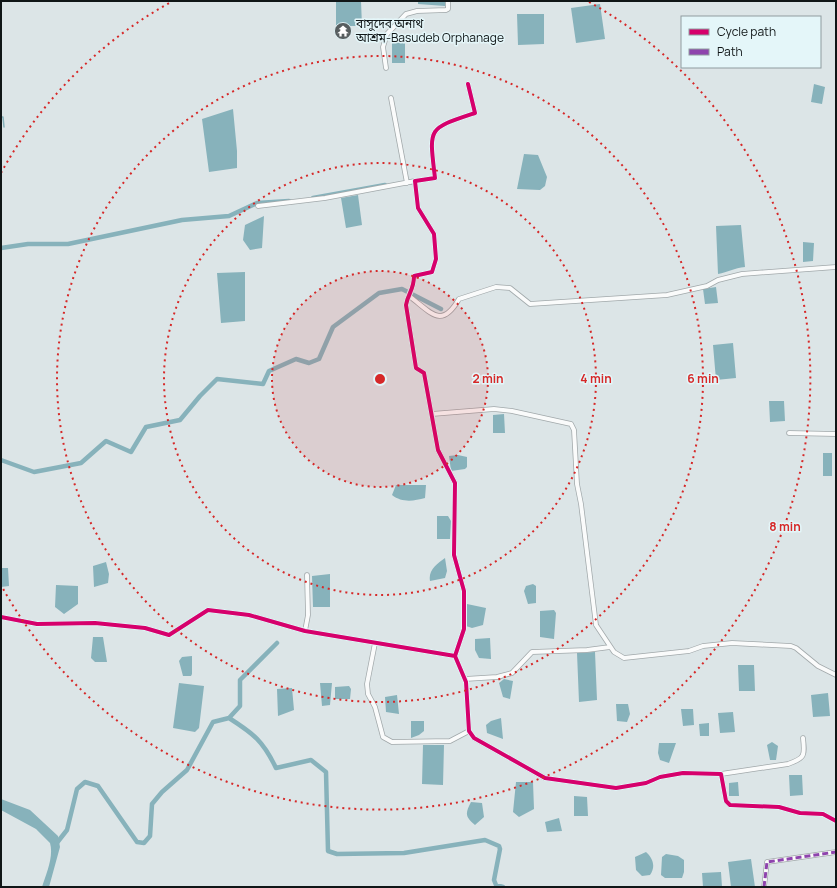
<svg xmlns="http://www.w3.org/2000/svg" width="837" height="888" font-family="Manrope,'Noto Sans Bengali',sans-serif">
  <rect width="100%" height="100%" fill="#dce5e7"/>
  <path fill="#87b2bb" d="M336,1H361L362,26H336Z
    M418,1H445V6L418,4Z
    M600,4L605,39L576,43L571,8Z
    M517,14H544V44L518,45Z
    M392,39H405V63H392Z
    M814,84L825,87L822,104L811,102Z
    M233,109L237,151V168L209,172L202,119Z
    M524,154L538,155L547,177L545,186L540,190L517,189Z
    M358,195L362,225L346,228L341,198Z
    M264,216L262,248L250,250L243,240L245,225Z
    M741,225L745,267C734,268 728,272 718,274L716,226Z
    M803,242L814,243L813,261L803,262Z
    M245,272V321L221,323L217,273Z
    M716,287L718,303L705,304L703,289Z
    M733,343L736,378L716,380L713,345Z
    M769,401H784L785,421L770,422Z
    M504,414L505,433H493V415Z
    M823,453H832V476H823Z
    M458,455L467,457V467L465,469L451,471L449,456Z
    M396,485H426L425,498C414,501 402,503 392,495Z
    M437,516H448L451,521L450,539H437Z
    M445,558L447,571L445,578L430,581C428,570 437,564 445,558Z
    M106,562L109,574L108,583L94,587L93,566Z
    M1,568H8L9,586L1,587Z
    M330,574V607H313L312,576Z
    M533,584L536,586V603L528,604L524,591L526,586Z
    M56,585L78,586V604L64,614L55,607Z
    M467,604L486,608L483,625L472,628L466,626Z
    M554,610L556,613L554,639L540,637V611Z
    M93,637H103L107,662H95L91,658Z
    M490,638L491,659L479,658L475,650V639Z
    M595,652L597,700L579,702L577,653Z
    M192,656V674L191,676H183L179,661L182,657Z
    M738,665H754L755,691H739Z
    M504,679L513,681L510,699L503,697L499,683Z
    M179,683L204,686L199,728L195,732L173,728Z
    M320,683H332L330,705L322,706Z
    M349,686L351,689L350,699H335V687Z
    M292,688L294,710L278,716L277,689Z
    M828,693L830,716L813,717L811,695Z
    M397,695L399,714L386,712L385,697Z
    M616,704H628L630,714L627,722L617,721Z
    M681,709H693L694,725L683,726Z
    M733,712L735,732L720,733L718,713Z
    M501,718L503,739L487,733L486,725L491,721Z
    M411,721H424V731L419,735L411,738Z
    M709,723V736H700L699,724Z
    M772,742L778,746L776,760H770L767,745Z
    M659,743H676L669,763L660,760L658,753Z
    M423,745H444L443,785L422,784Z
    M789,775H802L803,795L790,796Z
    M516,782H533L534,809L519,817L513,812Z
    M738,782L739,796H729V783Z
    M574,796L587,797L588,816H574Z
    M1,799L30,810L58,836L60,847L49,887H42C46,874 54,857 50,843L36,829L1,810Z
    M471,802L482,803L484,817L475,825C465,816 465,814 471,802Z
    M559,818L562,831L547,832L545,822Z
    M646,852C653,858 656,867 650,875L642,876L636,870L635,857Z
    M666,854L678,856L684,860V872L682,878H665L661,875L662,857Z
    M751,859L755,887H731L728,862Z
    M721,872L722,887H703L702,873Z"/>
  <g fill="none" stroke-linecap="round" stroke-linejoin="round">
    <path stroke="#87b2bb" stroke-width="1.5" d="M1,117H3L4,127"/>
    <path stroke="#87b2bb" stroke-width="4.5" d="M313,198L385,185
      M1,248L28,244H68L182,220L229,216L257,203L289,201
      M1,460L34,472L81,463L106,441L131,452L146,427L180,420L200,396L217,379L263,384L269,371L296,359L309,363L319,359L333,327L379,293L402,289L441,309
      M229,718C254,734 263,741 276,768L311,760L326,772L328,851L337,854L404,853L485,840L499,846L500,849L494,880L496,885L503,887
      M56,844L67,830L77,789L85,782L98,786L137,842L144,843L150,836L152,804L162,792L187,770L213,722L229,718L240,706V680L277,643"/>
    <g stroke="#a1a8aa" stroke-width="5.5">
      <path id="minor" d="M386,68L383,47L387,34L406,14L417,11L446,10L448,9V1
        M391,98L407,183
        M258,206L325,198L415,181
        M409,296C431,312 441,330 459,299L496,287L510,288L530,304L667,295L707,286L718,280L742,274L836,267
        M432,414L494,409L512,411L571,424L574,430L577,484L581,504L596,625L614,652L624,658L689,651L703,646L732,643L791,646L796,648L818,666L836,675
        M789,433L836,434
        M1,617L37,624L95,623L145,628L169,635L208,610L249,615L305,631L455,656L466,682L469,731L474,738L545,778L616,788L646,783L660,777L683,773L721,774L726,801L730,805L779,807L800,813L823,814L836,821
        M305,631L308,615L307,575
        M375,643L367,684L368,694L375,707L383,737L392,742L450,741L469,731
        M455,656L464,629V591L454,555L455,483L438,450L424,373L416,368L406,305C408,293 414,290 414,276L432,272L436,259L434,234L418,208L415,181L435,178C429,127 427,129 475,113L468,84
        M465,679L497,677L512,673L532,652L587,650L610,647
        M721,774L788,764C805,758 805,756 803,738
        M764,887L767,862L836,852"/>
    </g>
    <use href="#minor" stroke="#fafbfb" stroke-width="4"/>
    <path stroke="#8e44ad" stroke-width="3" stroke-dasharray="6 3" stroke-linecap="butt" d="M764,887L767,862L836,852"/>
    <g stroke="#e4f6f9" stroke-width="6">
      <path id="cycleway" d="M1,617L37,624L95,623L145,628L169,635L208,610L249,615L305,631L455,656L466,682L469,731L474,738L545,778L616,788L646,783L660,777L683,773L721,774L726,801L730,805L779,807L800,813L823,814L836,821
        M455,656L464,629V591L454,555L455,483L438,450L424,373L416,368L406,305C408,293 414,290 414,276L432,272L436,259L434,234L418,208L415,181L435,178C429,127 427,129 475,113L468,84"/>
    </g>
    <use href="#cycleway" stroke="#d6006c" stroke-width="4"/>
  </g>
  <circle cx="380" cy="379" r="108" fill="#d62828" fill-opacity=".12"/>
  <g fill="none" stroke="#d62828" stroke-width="2" stroke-dasharray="2 4">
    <circle cx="380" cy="379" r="108"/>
    <circle cx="380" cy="379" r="216"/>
    <circle cx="380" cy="379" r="323"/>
    <path d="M1 173A431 431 0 0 1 171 2M589 2A431 431 0 1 1 1 585"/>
  </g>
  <defs>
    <g id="temple-disc" transform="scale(0.9)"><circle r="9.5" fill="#575e60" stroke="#e4f6f9"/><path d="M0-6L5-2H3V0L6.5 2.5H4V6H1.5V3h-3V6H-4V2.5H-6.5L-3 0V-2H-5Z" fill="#fff"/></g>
  </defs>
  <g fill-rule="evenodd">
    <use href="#temple-disc" x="343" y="31"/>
  </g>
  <g text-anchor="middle" stroke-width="3" stroke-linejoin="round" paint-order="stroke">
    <g font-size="12" fill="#101617" stroke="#e4f6f9" text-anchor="start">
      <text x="356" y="28">বাসুদেব অনাথ<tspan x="356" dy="14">আশ্রম-Basudeb Orphanage</tspan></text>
    </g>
  </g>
  <circle cx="380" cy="379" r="6" fill="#d62828" stroke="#e4f6f9" stroke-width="2"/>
  <g font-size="12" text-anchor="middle" font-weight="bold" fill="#d62828" stroke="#e4f6f9" stroke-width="3" stroke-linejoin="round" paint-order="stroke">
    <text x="488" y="383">2 min</text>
    <text x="596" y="383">4 min</text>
    <text x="703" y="383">6 min</text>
    <text x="785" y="531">8 min</text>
  </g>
  <rect width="837" height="888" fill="none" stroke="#101617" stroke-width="4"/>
  <rect x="681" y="16" width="140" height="52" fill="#e4f6f9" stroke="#8f9c9f"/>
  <rect x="689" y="29" width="20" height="6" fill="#d6006c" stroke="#8f9c9f"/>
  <text x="717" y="36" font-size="12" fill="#101617">Cycle path</text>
  <rect x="689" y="49" width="20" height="6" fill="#8e44ad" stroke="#8f9c9f"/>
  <text x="717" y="56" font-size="12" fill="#101617">Path</text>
</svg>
